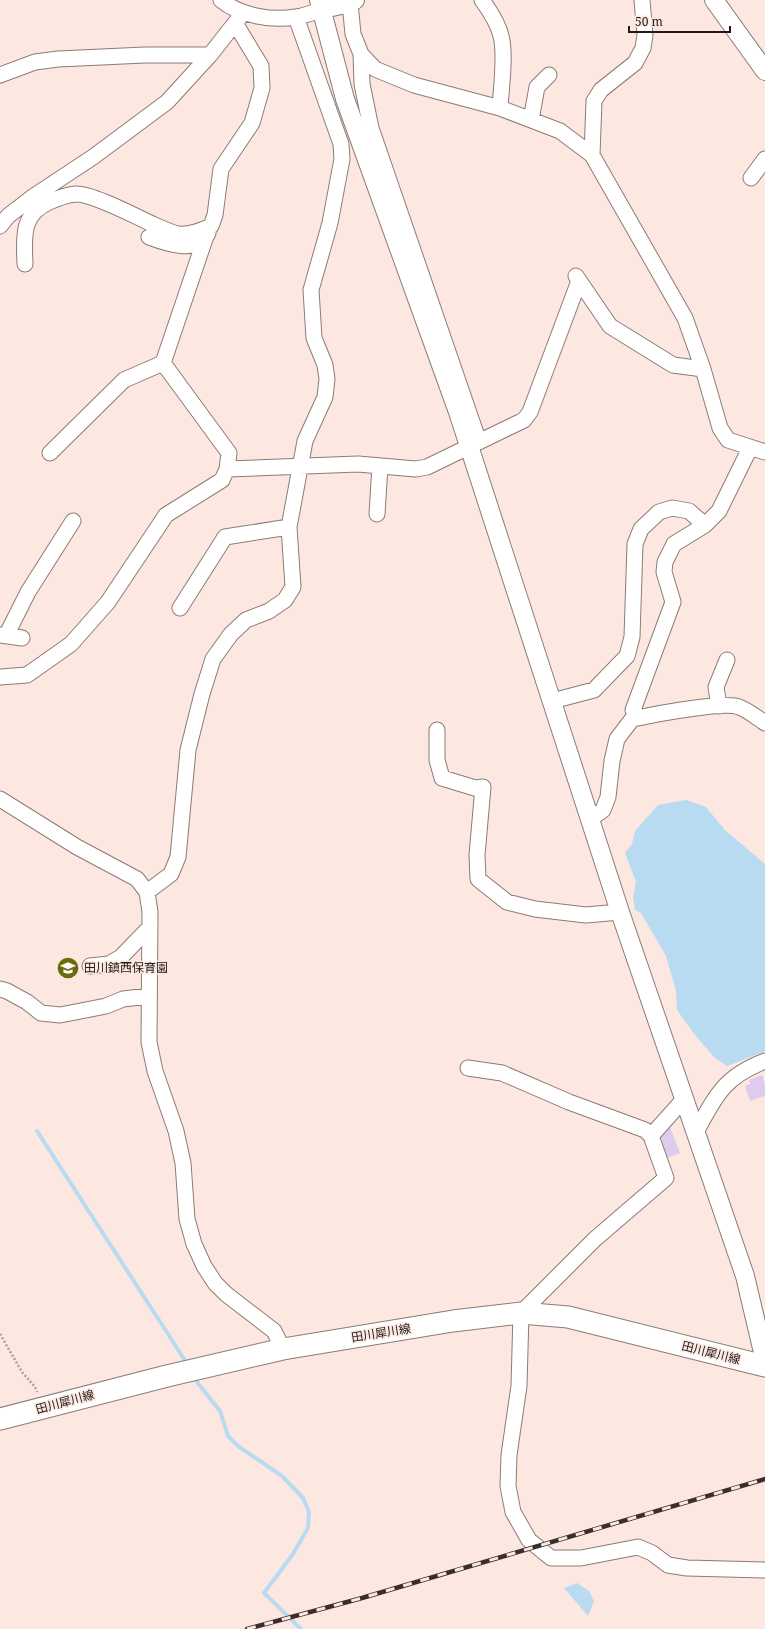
<svg xmlns="http://www.w3.org/2000/svg" width="765" height="1629" font-family="'Noto Serif','Noto Sans JP',serif">
  <rect width="100%" height="100%" fill="#fce8e0"/>
  <path fill="#b8dbf1" d="M686,800L706,807L725,830L765,864V1051L727,1066L715,1058L695,1035L677,1010L676,991L666,956L641,913L635,910L633,897L636,882L625,853L632,844L635,831L658,805Z
    M577,1583L589,1591L594,1601L588,1616L564,1588Z"/>
  <g fill="none" stroke-linecap="round" stroke-linejoin="round">
    <path stroke="#b8dbf1" stroke-width="4" d="M37,1131L186,1362
      M197,1382L220,1411L228,1436L238,1446L282,1476L303,1498L309,1512L308,1528L293,1554L264,1593L301,1629"/>
  </g>
  <path fill="#ddcced" d="M762,1075L765,1084V1096L750,1101L745,1086L750,1084L749,1080Z
    M670,1127L680,1153L664,1159L658,1135L659,1131Z"/>
  <g fill="none" stroke-linecap="round" stroke-linejoin="round">
    <g stroke="#8d7b74" stroke-width="17">
      <path id="minor" d="M221,0C240,16 272,21 296,17C305,16 314,12 323,9
        M482,0C490,11 498,23 501,36C506,54 501,89 500,108
        M350,3L353,34L361,54L375,69L414,85L500,108L560,131L592,155L685,318L703,369L720,428L728,440L765,452
        M361,54L362,84L371,128L479,442
        M0,75L35,62L58,59L145,55H210
        M531,120L537,87L549,75
        M592,155L594,101L601,90L635,63L643,48L645,35L642,0
        M751,178L765,159
        M0,226L8,216L34,196L93,157L167,102L210,55L243,13
        M149,237C165,243 198,255 208,233
        M25,264C24,238 21,214 49,202C58,198 66,195 76,194C93,194 133,215 150,223C159,227 169,232 178,234C190,235 200,231 211,226L215,215L221,169L252,123L262,88L261,66L235,23
        M576,276L610,326L673,365L703,369
        M750,448L719,511L705,525L674,544L665,562L664,572L673,602L633,710L638,718C656,714 725,701 739,707C748,710 757,718 765,723
        M50,453L124,380L163,363
        M227,469L358,464L416,469L427,467L524,420L530,412L579,281
        M377,514L380,466
        M180,608L225,537L289,527
        M0,635L22,638
        M6,636L28,592L73,521
        M0,677L27,675L71,644L108,602L166,515L222,480L227,469L229,453L163,363L205,239
        M552,701L594,690L627,656L632,637L635,544L641,529L659,512L672,508L689,511L705,525
        M719,706L716,687L727,660
        M437,730V760L442,778L475,788L483,787L477,855L478,879L507,902L535,909L586,915L620,912
        M0,799L77,847L137,879L147,892L150,912L149,1042L155,1071L176,1131L183,1163L187,1219L194,1244L204,1266L215,1283L226,1294L274,1331L283,1349
        M590,819L603,810L608,797L612,761L617,739L636,714
        M147,892L171,874L178,857L188,750L202,694L213,659L231,634L246,620L269,611L285,600L293,587L289,527L305,441L325,397L327,379L325,365L314,338L311,290L330,223L342,159L341,144L296,17
        M90,966L109,964L121,957L150,927
        M0,989L7,991L27,1002L41,1013L60,1015L106,1006L123,999L149,996
        M468,1068L502,1073L569,1102L645,1130L651,1136
        M684,1099L651,1136L666,1178L595,1239L521,1313L519,1386L509,1455L508,1486L513,1512L529,1540L551,1558H581L638,1547L652,1553L668,1565L687,1568L765,1570
        M696,1132C716,1095 724,1077 765,1061"/>
    </g>
    <g stroke="#8d7b74" stroke-width="20">
      <path id="tertiary" d="M319,0L345,99L458,412L620,912L745,1276L765,1361
        M714,0L765,71
        M323,9L350,3L355,0"/>
    </g>
    <g stroke="#8d7b74" stroke-width="23">
      <path id="secondary" d="M0,1419L167,1376L283,1349L453,1321L521,1313L568,1317L765,1366"/>
    </g>
    <path stroke="#ae9f99" stroke-width="2.5" stroke-dasharray="2 2" stroke-linecap="butt" d="M0,1334L22,1372L35,1387L37,1392"/>
    <use href="#minor" stroke="#fff" stroke-width="15"/>
    <use href="#tertiary" stroke="#fff" stroke-width="18"/>
    <use href="#secondary" stroke="#fff" stroke-width="21"/>
    <g stroke="#382f2d" stroke-width="4.5">
      <path id="rail" d="M247,1629L362,1598L765,1479"/>
    </g>
    <use href="#rail" stroke="#fce8e0" stroke-width="3" stroke-dasharray="9" stroke-linecap="butt"/>
  </g>
  <defs>
    <g id="school-disc" transform="scale(1.15)"><circle r="9.5" fill="#6a6b0b" stroke="#fce8e0"/><path d="M0-5L7-2L0 1L-7-2ZM-4 1L0 2.5L4 1V4Q0 6-4 4Z" fill="#fff"/></g>
  </defs>
  <g fill-rule="evenodd">
    <use href="#school-disc" x="68" y="968"/>
  </g>
  <g text-anchor="middle" stroke-width="3" stroke-linejoin="round" paint-order="stroke">
    <g font-size="12" fill="#201917" stroke="#fce8e0" text-anchor="start">
      <text x="84" y="972">田川鎮西保育園</text>
    </g>
    <g font-size="12" fill="#201917" stroke="#fce8e0">
      <text transform="translate(381 1333) rotate(-9)" y="4">田川犀川線</text>
      <text transform="translate(711 1353) rotate(14)" y="4">田川犀川線</text>
      <text transform="translate(65 1402) rotate(-15)" y="4">田川犀川線</text>
    </g>
  </g>
  <path d="M629 26v6h101v-6" fill="none" stroke="#201917" stroke-width="2"/>
  <text x="635" y="26" font-size="12" fill="#201917" stroke="#fce8e0" stroke-width="3" paint-order="stroke">50 m</text>
</svg>
